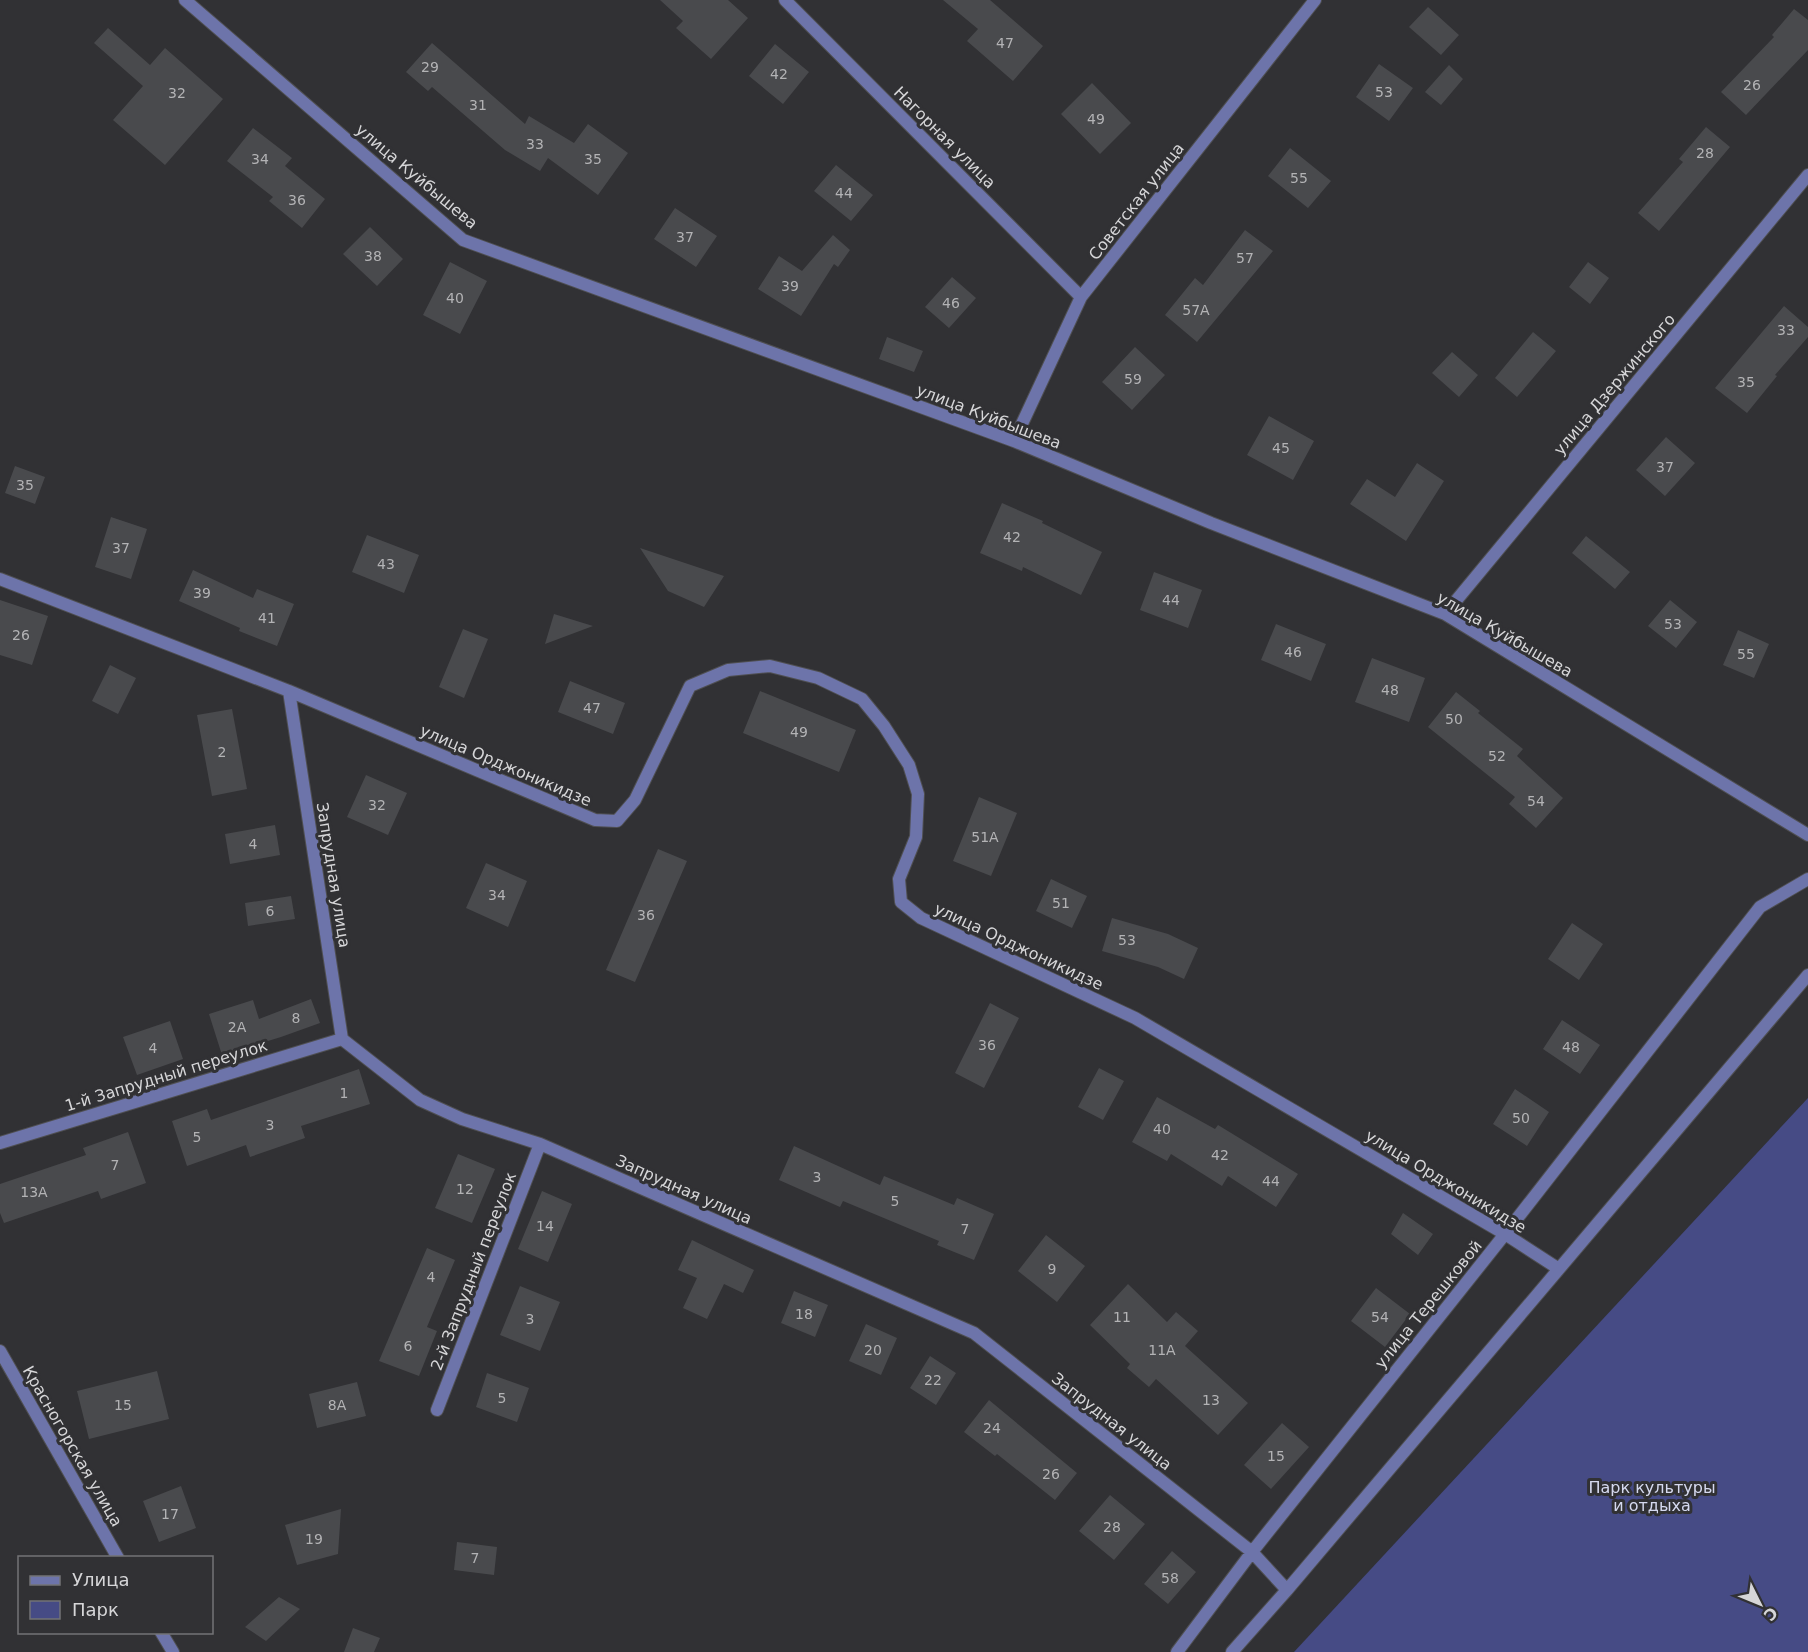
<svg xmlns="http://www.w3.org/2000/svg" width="1808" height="1652" font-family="'DejaVu Sans',sans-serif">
  <rect width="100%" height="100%" fill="#313134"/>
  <path fill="#464b85" d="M1808,1098V1652H1294Z"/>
  <path fill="#494a4d" d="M660,0H728L748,18L711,59L676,28L683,21Z
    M943,0H990L1043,46L1013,81L967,41L978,29Z
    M1428,7L1459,35L1441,55L1409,27Z
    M1794,9L1808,20V50L1746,115L1721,92L1774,37L1772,35Z
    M108,28L150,65L165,48L223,99L165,165L113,120L143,86L94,43Z
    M432,43L525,124L529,116L574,143L588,124L628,153L598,195L548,158L540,171L505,150L432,87L428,91L406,72Z
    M775,44L809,72L783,104L749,76Z
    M1379,64L1413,88L1389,121L1356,97Z
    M1449,65L1463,79L1441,105L1425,92Z
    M1092,83L1131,123L1100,154L1061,114Z
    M1706,127L1730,147L1659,231L1638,213L1683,162L1679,159Z
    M253,128L292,158L285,166L325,199L302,228L269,201L273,197L227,161Z
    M1290,148L1331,181L1308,208L1268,176Z
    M836,165L873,195L851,221L814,191Z
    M675,208L717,236L696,267L654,239Z
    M370,227L403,259L377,286L343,254Z
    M1245,230L1273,251L1197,342L1165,315L1195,278L1203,285Z
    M833,235L850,250L838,267L834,264L801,316L758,289L779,256L802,271Z
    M450,262L487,281L460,334L423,315Z
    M1588,262L1609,278L1590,304L1569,287Z
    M952,277L976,298L949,328L925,307Z
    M1784,306L1808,327V337L1775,375L1777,376L1747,413L1715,388Z
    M1533,332L1556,351L1517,397L1495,378Z
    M887,337L923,351L914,372L879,359Z
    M1135,347L1165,375L1132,410L1102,382Z
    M1452,352L1478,375L1459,397L1432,373Z
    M1269,416L1314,441L1293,480L1247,455Z
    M1666,437L1695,463L1665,496L1636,470Z
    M1417,463L1444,481L1406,541L1350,504L1367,479L1395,497Z
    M15,466L45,477L35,504L5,493Z
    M1002,503L1043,521L1042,523L1102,552L1081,595L1023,567L1022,571L980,553Z
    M111,517L147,529L131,579L95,567Z
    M367,535L419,555L404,593L352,572Z
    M1586,536L1630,572L1615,589L1572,553Z
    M640,548L724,576L704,607L668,591Z
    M193,570L253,598L257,589L294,604L277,646L239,631L240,628L179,601Z
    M1154,572L1202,590L1188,628L1140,610Z
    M0,600L48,616L32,665L0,655Z
    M1670,600L1697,622L1676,648L1648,626Z
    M554,614L593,626L545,644Z
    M1276,624L1326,644L1311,681L1261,660Z
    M463,629L488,639L464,698L439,687Z
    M1738,630L1769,644L1754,678L1723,665Z
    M1372,658L1425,678L1409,722L1355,702Z
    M110,665L136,678L118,714L92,701Z
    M570,681L625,703L613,734L558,712Z
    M760,691L856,730L839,772L743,733Z
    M1456,692L1480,711L1478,713L1523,749L1517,756L1563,798L1536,828L1509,804L1515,797L1428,727Z
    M232,709L247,789L212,796L197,715Z
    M366,775L407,793L388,835L347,817Z
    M979,797L1017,813L991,876L953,861Z
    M275,825L280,855L230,864L225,834Z
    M658,849L687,861L635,982L606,970Z
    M486,863L527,881L508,927L466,908Z
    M1051,879L1087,896L1072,928L1036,911Z
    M291,896L295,919L248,926L245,903Z
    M1112,918L1168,934L1198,948L1184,979L1158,967L1102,951Z
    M1572,923L1603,944L1579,980L1548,959Z
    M311,999L320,1023L281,1037L222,1055L209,1014L253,1000L259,1019Z
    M990,1003L1019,1018L984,1088L955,1073Z
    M1562,1020L1600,1045L1580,1074L1543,1049Z
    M170,1021L183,1059L137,1075L123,1037Z
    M1099,1068L1124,1081L1103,1120L1078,1107Z
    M359,1069L370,1104L301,1126L305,1138L250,1157L246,1145L187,1166L172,1121L207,1109L211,1120Z
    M1515,1089L1549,1112L1527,1146L1493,1124Z
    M1157,1097L1215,1129L1218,1125L1298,1174L1276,1207L1228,1176L1222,1186L1171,1154L1167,1161L1132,1142Z
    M128,1132L146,1183L101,1199L98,1191L4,1223L0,1213V1184L86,1155L83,1148Z
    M794,1146L880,1185L884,1176L954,1205L957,1198L994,1214L974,1260L937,1245L939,1241L843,1201L840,1207L779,1180Z
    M458,1154L495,1169L472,1223L435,1208Z
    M542,1191L572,1204L548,1262L518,1249Z
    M1403,1213L1433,1234L1418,1255L1391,1234Z
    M1046,1235L1085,1266L1057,1302L1018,1271Z
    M692,1240L754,1270L743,1293L724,1284L707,1319L683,1308L697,1278L678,1270Z
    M427,1248L455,1260L427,1327L437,1331L419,1376L379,1361Z
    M1128,1284L1167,1322L1176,1312L1198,1331L1185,1346L1248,1403L1218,1435L1156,1379L1149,1387L1127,1368L1130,1364L1090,1325Z
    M520,1286L560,1302L540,1351L500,1335Z
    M1376,1288L1410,1314L1385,1347L1351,1321Z
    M794,1291L828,1305L815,1337L781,1323Z
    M866,1324L897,1338L881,1375L849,1361Z
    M930,1356L956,1373L936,1405L910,1388Z
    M157,1371L169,1419L89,1439L77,1391Z
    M487,1373L529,1388L517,1422L476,1407Z
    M357,1382L366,1416L317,1428L309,1394Z
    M989,1400L1077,1473L1055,1500L997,1454L995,1456L964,1432Z
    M1282,1423L1309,1447L1271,1489L1244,1465Z
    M181,1486L196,1528L159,1542L143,1501Z
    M1110,1495L1145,1524L1114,1560L1079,1531Z
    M341,1509L338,1554L297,1565L285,1525Z
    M457,1542L497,1547L494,1575L454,1570Z
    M1172,1551L1196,1572L1168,1604L1144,1584Z
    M279,1597L300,1609L266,1641L245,1627Z
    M353,1628L380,1638L374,1652H344Z"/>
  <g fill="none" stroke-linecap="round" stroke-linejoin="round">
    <g stroke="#4f4f52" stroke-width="14">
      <path id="minor" d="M185,0L463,240L1014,441L1211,523L1445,614L1808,835
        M785,0L1081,297
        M1014,441L1081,297L1315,0
        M0,579L289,691L595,820L617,821L635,800L690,686L728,670L770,666L818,678L862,699L884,726L909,765L918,794L916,837L899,879L901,902L921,918L1135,1018L1505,1234L1559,1269
        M1445,614L1808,175
        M289,691L342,1039L420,1100L462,1119L540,1144L974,1333L1252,1552L1287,1590
        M0,1143L342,1039
        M0,1351L118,1558
        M437,1410L540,1144
        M161,1632L173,1652
        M1177,1652L1252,1552L1505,1234L1760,907L1808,879
        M1232,1652L1287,1590L1808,975"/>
    </g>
    <use href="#minor" stroke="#6d74aa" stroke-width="12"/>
  </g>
  <g text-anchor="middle" stroke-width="6" stroke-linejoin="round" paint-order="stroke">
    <g font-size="14" fill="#b3b3b5">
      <text x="1005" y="48">47</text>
      <text x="430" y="72">29</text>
      <text x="779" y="79">42</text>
      <text x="1752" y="90">26</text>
      <text x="1384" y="97">53</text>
      <text x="177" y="98">32</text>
      <text x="478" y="110">31</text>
      <text x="1096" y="124">49</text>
      <text x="535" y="149">33</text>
      <text x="1705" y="158">28</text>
      <text x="260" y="164">34</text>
      <text x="593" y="164">35</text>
      <text x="1299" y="183">55</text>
      <text x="844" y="198">44</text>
      <text x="297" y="205">36</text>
      <text x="685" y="242">37</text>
      <text x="373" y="261">38</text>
      <text x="1245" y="263">57</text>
      <text x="790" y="291">39</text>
      <text x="455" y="303">40</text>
      <text x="951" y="308">46</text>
      <text x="1196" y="315">57А</text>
      <text x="1786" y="335">33</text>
      <text x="1133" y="384">59</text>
      <text x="1746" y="387">35</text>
      <text x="1281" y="453">45</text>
      <text x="1665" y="472">37</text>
      <text x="25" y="490">35</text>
      <text x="1012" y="542">42</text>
      <text x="121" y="553">37</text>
      <text x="386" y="569">43</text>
      <text x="202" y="598">39</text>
      <text x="1171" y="605">44</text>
      <text x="267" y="623">41</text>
      <text x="1673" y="629">53</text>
      <text x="21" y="640">26</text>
      <text x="1293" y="657">46</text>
      <text x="1746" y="659">55</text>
      <text x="1390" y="695">48</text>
      <text x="592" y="713">47</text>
      <text x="1454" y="724">50</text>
      <text x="799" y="737">49</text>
      <text x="222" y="757">2</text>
      <text x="1497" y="761">52</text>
      <text x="1536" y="806">54</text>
      <text x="377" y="810">32</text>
      <text x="985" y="842">51А</text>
      <text x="253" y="849">4</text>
      <text x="497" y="900">34</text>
      <text x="1061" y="908">51</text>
      <text x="270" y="916">6</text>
      <text x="646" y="920">36</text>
      <text x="1127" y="945">53</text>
      <text x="296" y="1023">8</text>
      <text x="237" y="1032">2А</text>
      <text x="987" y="1050">36</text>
      <text x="1571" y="1052">48</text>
      <text x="153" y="1053">4</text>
      <text x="344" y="1098">1</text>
      <text x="1521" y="1123">50</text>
      <text x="270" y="1130">3</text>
      <text x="1162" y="1134">40</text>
      <text x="197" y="1142">5</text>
      <text x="1220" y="1160">42</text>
      <text x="115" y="1170">7</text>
      <text x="817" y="1182">3</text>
      <text x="1271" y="1186">44</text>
      <text x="465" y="1194">12</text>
      <text x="34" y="1197">13А</text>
      <text x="895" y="1206">5</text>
      <text x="545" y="1231">14</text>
      <text x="965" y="1234">7</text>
      <text x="1052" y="1274">9</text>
      <text x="431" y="1282">4</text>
      <text x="804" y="1319">18</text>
      <text x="1122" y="1322">11</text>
      <text x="1380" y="1322">54</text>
      <text x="530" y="1324">3</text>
      <text x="408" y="1351">6</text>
      <text x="873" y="1355">20</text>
      <text x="1162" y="1355">11А</text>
      <text x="933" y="1385">22</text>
      <text x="502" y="1403">5</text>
      <text x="1211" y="1405">13</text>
      <text x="123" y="1410">15</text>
      <text x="337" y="1410">8А</text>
      <text x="992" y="1433">24</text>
      <text x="1276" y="1461">15</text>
      <text x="1051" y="1479">26</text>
      <text x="170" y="1519">17</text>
      <text x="1112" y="1532">28</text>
      <text x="314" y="1544">19</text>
      <text x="475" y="1563">7</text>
      <text x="1170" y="1583">58</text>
    </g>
    <g font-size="16" fill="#d6d6d8" stroke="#313134">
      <text transform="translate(945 137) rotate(45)" y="6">Нагорная улица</text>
      <text transform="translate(417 176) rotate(40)" y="6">улица Куйбышева</text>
      <text transform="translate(1136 201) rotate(-52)" y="6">Советская улица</text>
      <text transform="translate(1614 384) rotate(-50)" y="6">улица Дзержинского</text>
      <text transform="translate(989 416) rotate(21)" y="6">улица Куйбышева</text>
      <text transform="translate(1505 634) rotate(30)" y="6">улица Куйбышева</text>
      <text transform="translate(506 765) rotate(23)" y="6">улица Орджоникидзе</text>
      <text transform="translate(334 875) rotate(81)" y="6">Запрудная улица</text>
      <text transform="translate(1019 946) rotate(25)" y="6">улица Орджоникидзе</text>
      <text transform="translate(166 1075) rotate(-17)" y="6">1-й Запрудный переулок</text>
      <text transform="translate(1446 1181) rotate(31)" y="6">улица Орджоникидзе</text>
      <text transform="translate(684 1189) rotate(24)" y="6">Запрудная улица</text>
      <text transform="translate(473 1271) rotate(-69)" y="6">2-й Запрудный переулок</text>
      <text transform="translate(1428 1304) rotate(-51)" y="6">улица Терешковой</text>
      <text transform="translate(1112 1421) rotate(38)" y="6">Запрудная улица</text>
      <text transform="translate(73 1446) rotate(60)" y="6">Красногорская улица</text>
    </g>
    <g font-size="16" fill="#d5d9ef" stroke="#313134">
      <text x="1652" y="1493">Парк культуры<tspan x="1652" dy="18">и отдыха</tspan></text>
    </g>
  </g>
  <rect x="18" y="1556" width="195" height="78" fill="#313134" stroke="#737376" stroke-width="1.5"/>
  <rect x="30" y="1576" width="30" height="9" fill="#6d74aa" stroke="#737376" stroke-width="1.5"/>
  <text x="72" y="1586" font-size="18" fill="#d6d6d8">Улица</text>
  <rect x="30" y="1601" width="30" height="18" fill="#464b85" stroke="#737376" stroke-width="1.5"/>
  <text x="72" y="1616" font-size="18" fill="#d6d6d8">Парк</text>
  <g transform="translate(1760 1604) rotate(133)" stroke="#313134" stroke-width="4.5" paint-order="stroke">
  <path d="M0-4.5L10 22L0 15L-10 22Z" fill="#d6d6d8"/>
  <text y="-9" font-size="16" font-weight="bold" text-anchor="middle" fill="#d6d6d8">С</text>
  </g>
</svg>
